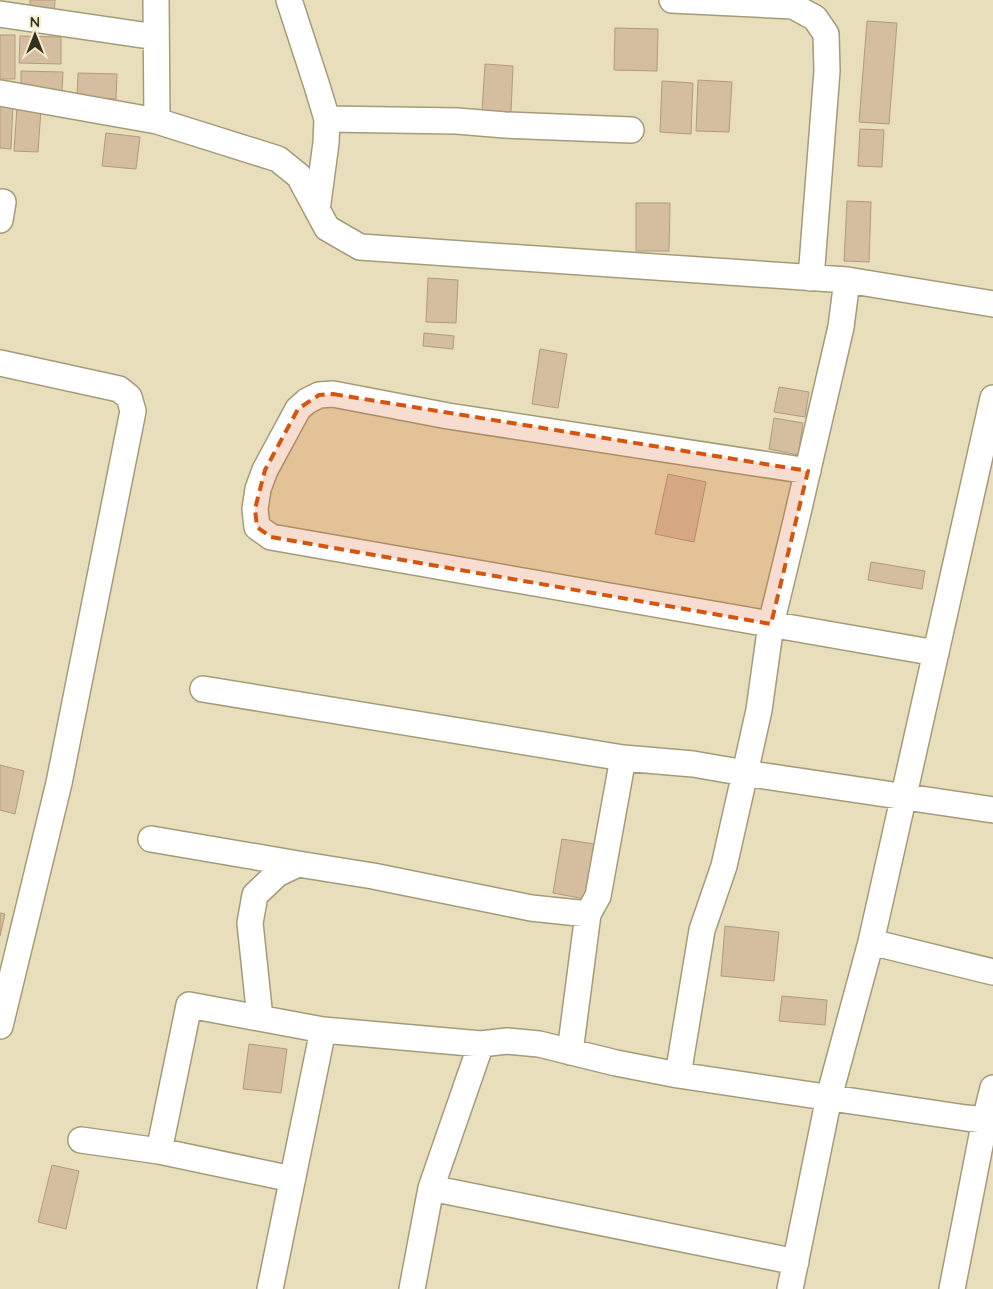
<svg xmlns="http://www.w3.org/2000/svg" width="993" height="1289" font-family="Quicksand,sans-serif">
  <rect width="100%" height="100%" fill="#e8debb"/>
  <path fill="#d5bda0" stroke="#b19a7f" d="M30,0H55L54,15L30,14Z
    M867,21L897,23L889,124L859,122Z
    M615,28L658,29L657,71L614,70Z
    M0,35H15V79H0Z
    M20,36L61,37V64L19,63Z
    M485,64L513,66L511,112L482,111Z
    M21,71L63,72L62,91L21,90Z
    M78,73L117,74L116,99L77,98Z
    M698,80L732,82L729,132L696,131Z
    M662,81L693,83L691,134L660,132Z
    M0,102H13L11,149L0,148Z
    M17,107L41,109L38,152L14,151Z
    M860,129L884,130L882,167L858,166Z
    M106,133L140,137L136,169L102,166Z
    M847,201L871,202L869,262L844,261Z
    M636,203H670L669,251H636Z
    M428,278L458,280L456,323L426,322Z
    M424,333L454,336L453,349L423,346Z
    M540,349L567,354L558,408L532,404Z
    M779,387L809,392L805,417L774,412Z
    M774,418L803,423L798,455L769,449Z
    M668,474L706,482L694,542L655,534Z
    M871,562L925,571L922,589L868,580Z
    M0,765L24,771L15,814L0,810Z
    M562,839L594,844L585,899L553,893Z
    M0,913L5,914L0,936Z
    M725,926L779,932L774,981L721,976Z
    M782,996L827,1000L825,1025L779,1021Z
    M249,1044L287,1049L281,1093L243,1089Z
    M52,1165L79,1171L66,1229L38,1222Z"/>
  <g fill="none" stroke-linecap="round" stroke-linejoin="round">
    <g stroke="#a59b7a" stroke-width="28">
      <path id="street" d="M156,0L157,121L278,159L299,176L327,228L360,247L847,280L993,304
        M289,0L317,86L327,119L326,143L317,210
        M672,0L793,6L815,18L826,34L827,71L811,278
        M0,14L156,37
        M0,93L157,121
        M327,119L457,121L505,125L631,130
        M0,220L3,202
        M0,363L119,389L129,397L133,411L59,783L0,1026
        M808,471L448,416L333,394L319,395L307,401L298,409L265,470L258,489L255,509L257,527L271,537L936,653
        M203,689L623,758
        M151,839L298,864
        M588,914L598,896L623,758L693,764L745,773L759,710L771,624L796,521L841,327L847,280
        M871,942L993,972
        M260,1018L250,923L255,895L277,874L298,864L373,876L531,908L588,914L570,1052
        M678,1075L702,930L724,866L745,773L993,810
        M81,1140L159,1151L189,1005L323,1030L481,1044
        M159,1151L292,1179
        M431,1188L796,1262
        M270,1289L323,1030
        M412,1289L431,1188L481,1044L507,1041L539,1044L616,1063L678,1075L966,1118L985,1120
        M790,1289L829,1097L871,942L993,398
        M952,1289L985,1120L993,1088"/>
    </g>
    <use href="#street" stroke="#fff" stroke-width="25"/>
  </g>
  <path fill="#d6550e" fill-opacity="0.2" stroke="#d6550e" stroke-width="4" stroke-dasharray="10 6" stroke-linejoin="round" d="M333,394L808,471L771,624L271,537L257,527L255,509L265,470L298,409L319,395Z"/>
  <g transform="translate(35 35)" stroke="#f5ecc8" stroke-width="4" paint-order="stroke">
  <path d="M0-4L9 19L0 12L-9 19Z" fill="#343022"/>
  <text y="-8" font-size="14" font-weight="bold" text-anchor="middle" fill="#343022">N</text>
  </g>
</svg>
